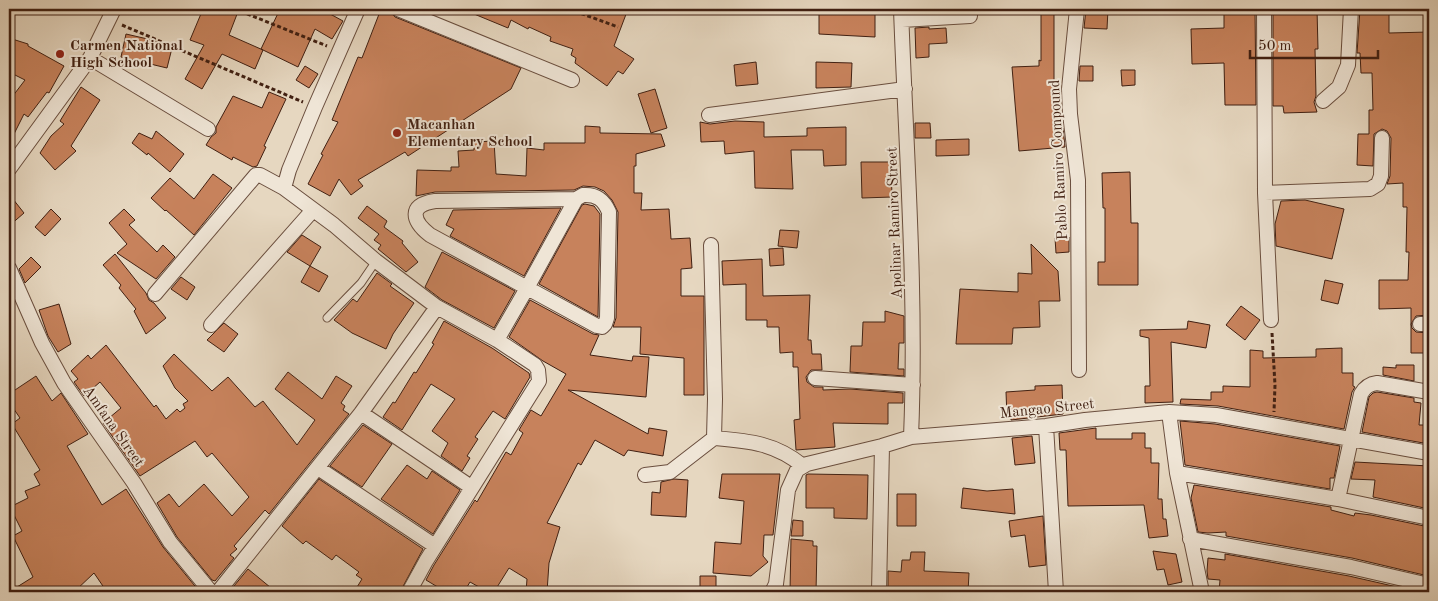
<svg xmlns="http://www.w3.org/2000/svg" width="1438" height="601" font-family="'Old Standard TT',serif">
  <rect width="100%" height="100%" fill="#e6d7c0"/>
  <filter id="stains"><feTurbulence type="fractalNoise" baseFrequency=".004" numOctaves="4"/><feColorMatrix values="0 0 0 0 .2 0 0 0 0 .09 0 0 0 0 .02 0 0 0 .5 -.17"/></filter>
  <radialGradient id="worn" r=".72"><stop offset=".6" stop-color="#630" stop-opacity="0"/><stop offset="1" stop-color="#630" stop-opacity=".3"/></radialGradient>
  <path fill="#c7825c" stroke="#412012" d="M203,9H239L229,35L263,50L255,69L222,54L202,89L185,79L204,45L190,40Z
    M280,9H321L343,21L332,39L315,29L298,67L261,49Z
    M381,9L389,10L395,17L521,68L511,89L408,156L405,152L358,180L363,186L351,195L339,179L330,196L308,184L323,155L321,154L338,122L332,120L358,57L362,58Z
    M462,9H628L614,46L634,59L623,74L618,71L607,86L575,63L576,58L571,55L573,49L550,41L551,37L529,27L528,29L511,20L508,28Z
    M819,9H875V37L819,34Z
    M1054,9V128H1063L1065,147L1019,151L1012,67L1039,66V60L1041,61V10Z
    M1086,9H1108L1107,29L1084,28Z
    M1224,9H1255L1256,105H1225L1224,63L1192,64L1191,29L1224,28Z
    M1273,9H1317L1318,49H1315L1316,96L1314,102L1317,112L1284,113L1283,106H1273Z
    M1360,9H1389V33L1429,32L1428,257H1429V315L1416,316L1411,324L1412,328L1416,332L1429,333V353H1411V308L1379,309V280H1408L1409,252H1406L1407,207H1403V183L1387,184L1390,176L1391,138L1387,131L1382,129L1374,134L1373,166L1357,165L1358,134H1369V110H1373L1372,73H1361L1360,53H1357Z
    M929,27V29L946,28L947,43L929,44V57L916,58L915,28Z
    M126,34L152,40L172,48L167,68L121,57Z
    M9,38L28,44V46L64,66L49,93L47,92L28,117L24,114L9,144V101L25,80L9,72Z
    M756,62L758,84L736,86L734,65Z
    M816,62L852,63L851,87L816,88Z
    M305,66L318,74L309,88L296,80Z
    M1080,66H1093V81H1079Z
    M1121,70H1135V85L1122,86Z
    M81,87L100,100L71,146L76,151L55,170L40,153L51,136L64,124L60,121Z
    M655,89L667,128L651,133L638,94Z
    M269,92L286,99L264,146L266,147L257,166L253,167L233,157L232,160L206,145L211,137L216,133V127L233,96L262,108Z
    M735,121L764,122V137L807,136V128L846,127V165L824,166L823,150H791L793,189L755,188L754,151L725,154L724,141L701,142L700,122L710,124Z
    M915,123H930L931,138H915Z
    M585,126L600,127V133L661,134L665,146L636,154V166H634V193H642L641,210L669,209L671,239L690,238L692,268L681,269V296H704V395H684V358L640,354L641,327H613L616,318L618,212L612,200L604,191L595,187L583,186L574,190L435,192L416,196L417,170L451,171V167H459L458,151L474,150V142L494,141L496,174L526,176L527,148L544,150V143H585Z
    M156,131L184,154L170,172L148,153L147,155L132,143L139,133L152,139Z
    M969,139V155L936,156V140Z
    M861,162H891L892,197L862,198Z
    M1130,172L1131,223H1138V285H1098V262H1105V208H1103L1102,173Z
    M213,174L232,188L194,235L166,210L165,211L151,198L170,178L194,199Z
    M9,194L24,213L9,226Z
    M1305,200L1344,209L1332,259L1276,246L1275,224L1281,201Z
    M585,204L594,206L600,214L598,317L539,284L582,205Z
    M367,206L387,221L384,227L403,241L402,243L418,262L406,272L378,249L381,245L374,240L379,234L358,218Z
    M561,208L524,276L450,236L454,229L446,225L453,210Z
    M51,209L61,219L45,236L35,227Z
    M124,209L135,220L129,225L157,252L163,245L175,257L156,279L117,253L127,244L109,223Z
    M780,230L799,231L797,248L778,246Z
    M302,235L321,247L310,266L287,252Z
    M1069,237V252L1056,253L1055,238Z
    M1031,244L1058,271L1060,301H1039L1040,327L1013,328L1012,344H956L960,289L1018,292V273L1032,274Z
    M783,248L784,265L770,266L769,249Z
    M442,252L515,291L494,328L442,300L425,287Z
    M115,254L146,293L149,300L154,303L166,318L146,334L134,311L136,309L119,288L121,285L103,265Z
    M31,257L41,267L25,283L19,269Z
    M762,259L763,296L810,295L808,340H811L812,354H821L822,370H811L806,377L807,382L814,387H823V390L850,389L903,393V403H888V424L833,423L835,447L796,450L794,420L800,419L798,367H793V352L780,353L779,327H767V320H746V284L723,285L722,261Z
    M310,266L328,276L319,292L301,282Z
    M377,273L392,284L390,286L414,303L393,334L386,349L352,333L334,320L353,299L357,302Z
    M181,277L195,287L187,300L171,289Z
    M1325,280L1343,284L1338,304L1321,300Z
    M530,300L593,334L599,335L590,355L632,361L633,356L649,357L646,397L568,390L648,434L649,428L667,431L663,456L628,450L624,456L595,440L581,465L578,463L547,523L560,527L549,563L547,592H526L527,579L509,568L494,592H488L470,582L464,592H446L426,580L434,565L475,500L477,502L506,452L511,455L523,433L519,430L531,410L541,416L566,374L543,361L509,337Z
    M59,304L71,344L58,352L48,336L39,310Z
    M1241,306L1260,320L1245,340L1226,325Z
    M885,311L904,316V343H899L898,369H904V376L850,372L851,346H862L863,322H885Z
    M444,321L492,348L529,373L530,377L505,419L493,411L475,437L478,439L467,456L470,458L462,471L441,456L448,443L432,431L455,399L431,384L402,430L383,417L393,402L395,403L414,372L416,373L434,344L432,343Z
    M1188,321L1210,325L1206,348L1171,342L1173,402L1145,403V386H1150L1149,338L1140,336V330L1187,329Z
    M224,323L238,334L224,352L207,340Z
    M106,345L154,407L156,405L166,419L177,409L180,412L185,408L183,404L188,401L175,388L163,366L174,354L212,391L228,377L255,407L263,401L297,445L315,420L275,389L288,372L322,399L336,376L352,386L341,403L345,406L343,410L349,414L269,514L265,510L234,546L237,549L230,555L234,558L215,581L212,580L177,537L157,503L169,494L179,507L204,484L232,516L249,497L212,453L207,457L195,441L140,476L103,423L121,408L100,382L84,396L74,382L78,379L71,371L88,355L91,359Z
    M1342,348V373H1353V386L1355,387L1352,392L1344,429L1218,406L1180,404L1181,399L1211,400V392H1223V386L1250,387V350L1263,351V358L1316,357V349Z
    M1396,365H1414V381L1383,375V367L1396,368Z
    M36,376L52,401L61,393L88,434L67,446L102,505L126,489L163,547L199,591L197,592H107L94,573L74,592H9L33,577L13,536L22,531L10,507L28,498L25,491L40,485L34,474L40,470L12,424L20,418L9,402V394Z
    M1062,385L1063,414L1011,420V416L1007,417L1006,392L1035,390V386Z
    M1377,392L1414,398V402L1421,403L1419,425H1429V444L1362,432L1369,397L1373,393Z
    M1180,421L1215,424L1340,446L1334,478H1330V489L1185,465Z
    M363,425L392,444L362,487L330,466Z
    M1096,428V439H1132V433H1145V448H1151V463H1159L1158,499H1162L1163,519H1166L1168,536L1149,538L1144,505L1068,506L1066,450H1060L1059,433Z
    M1032,436L1035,463L1015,465L1012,438Z
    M1355,462L1429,466V509L1373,497L1375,480L1351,479Z
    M407,465L427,479L432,471L460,490L433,534L381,499Z
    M722,474H780L773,535H764L763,556L768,562L751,576L713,573L715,542L741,544L744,501L719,498Z
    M808,474L868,475L867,519L834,518V508H806V475Z
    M319,479L423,549L400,592H354L362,579L356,575L359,572L336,555L332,560L306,541L303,544L282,526Z
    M674,479L688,480L686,517L651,515L652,492L660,493L661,482Z
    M1194,485L1331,507V510L1354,516L1355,513L1371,515L1429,527V554L1424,575L1352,558L1226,536V532L1208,533L1198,532L1191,498Z
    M963,488L987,491L1013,489L1015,514L961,508Z
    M897,494H916V526H897Z
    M1043,516L1046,565L1029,567L1025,535L1011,537L1009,521Z
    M793,520L803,521V536H791Z
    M791,539L813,541V546H817L816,592H790Z
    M1153,551L1176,554L1182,582L1168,585L1164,569L1157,570Z
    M911,552H925L924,571L969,573L968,592H940V591L888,588V571L901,572L902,560H910Z
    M1225,554L1349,576L1419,592H1219L1220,580L1208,579L1207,571L1208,558L1225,560Z
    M248,569L276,592H229Z
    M700,576H716V592H700Z"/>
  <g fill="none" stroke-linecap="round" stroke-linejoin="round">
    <g stroke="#6a4e3e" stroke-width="9">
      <path id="service" d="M327,318L361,283L376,261"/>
    </g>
    <g stroke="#6a4e3e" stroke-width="16">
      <path id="minor" d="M398,9L572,80
        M901,9C906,151 917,294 911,437
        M1077,9L1069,89L1070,114L1078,180L1079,370
        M1264,9L1265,193L1271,320
        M902,20L970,16
        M90,58L208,129
        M1323,101L1339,87L1348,65L1351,9
        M709,115L905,89
        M9,169L90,58L114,9
        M284,188L289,170L315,107L358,9
        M1265,193L1370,189L1378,184L1381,176L1382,138
        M583,195C597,194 604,200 609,212L607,318L605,324L602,327L597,326L430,235C412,221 408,205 435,201L576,199Z
        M711,245L715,399L714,438
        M9,268L42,343L64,383L134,483L170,542L211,592
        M155,294L256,175H260L284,188L334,225L376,261L437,307L497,340L535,365L538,370L539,381L426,561L409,592
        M1420,324H1429
        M211,325L313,210
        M497,340L527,288L576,199
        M815,378L913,385
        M1169,412L1177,473L1202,592
        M361,413L471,487
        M1046,426L1056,592
        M318,468L435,546
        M1177,473L1338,499L1429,518
        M645,475L670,472L714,438C749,441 775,443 803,466
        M1338,499L1361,394C1365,387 1369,384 1377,383L1429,392
        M1190,539L1351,567L1429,585
        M218,592L361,413L437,307
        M772,592L776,584L788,490L797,470L807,464L882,446L911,437L1046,426L1085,420L1169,412L1216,415L1429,453
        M879,592L882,446"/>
    </g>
    <path stroke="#412012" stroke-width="3" stroke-dasharray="4 2.5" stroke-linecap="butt" d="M235,9L327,46
      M569,9L618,27
      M122,25L303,102
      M1272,333L1275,385L1274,412"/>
    <use href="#service" stroke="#efe5d6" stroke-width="7"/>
    <use href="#minor" stroke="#efe5d6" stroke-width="14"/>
  </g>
  <g fill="#8f2418" stroke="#efe5d6" stroke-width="2">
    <circle cx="60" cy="54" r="5"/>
    <circle cx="397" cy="133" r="5"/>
  </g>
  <g text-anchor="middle" stroke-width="4" stroke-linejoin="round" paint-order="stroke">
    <g font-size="15" font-weight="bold" fill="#412012" stroke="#efe5d6" text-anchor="start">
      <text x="70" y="50">Carmen National<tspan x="70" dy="17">High School</tspan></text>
      <text x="407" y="129">Macanhan<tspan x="407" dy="17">Elementary School</tspan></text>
    </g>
    <g font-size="15" fill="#412012" stroke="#efe5d6">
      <text transform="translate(1058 160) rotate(-93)" y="5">Pablo Ramiro Compound</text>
      <text transform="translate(894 223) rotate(-92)" y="5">Apolinar Ramiro Street</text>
      <text transform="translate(1047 408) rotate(-6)" y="5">Mangao Street</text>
      <text transform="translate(114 426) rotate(55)" y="5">Amfana Street</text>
    </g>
  </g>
  <rect width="1438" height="601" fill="none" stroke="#e6d7c0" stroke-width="30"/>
  <rect x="10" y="10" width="1418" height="581" fill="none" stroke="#412012" stroke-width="2.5"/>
  <rect x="15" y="15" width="1408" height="571" fill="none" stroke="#412012"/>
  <path d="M1250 50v8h128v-8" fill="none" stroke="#412012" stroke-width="2.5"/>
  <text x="1258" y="50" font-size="15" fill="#412012" stroke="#efe5d6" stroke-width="4" paint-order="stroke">50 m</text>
  <rect width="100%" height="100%" filter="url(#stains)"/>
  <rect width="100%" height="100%" fill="url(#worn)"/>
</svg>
